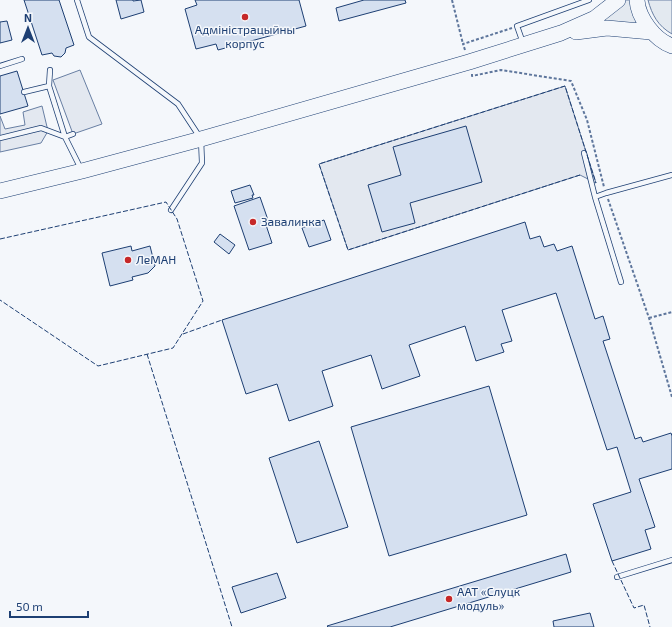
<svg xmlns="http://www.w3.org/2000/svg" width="672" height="627" font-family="'Exo 2',sans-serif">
  <rect width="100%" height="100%" fill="#f4f7fb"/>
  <path fill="#e3e9f0" stroke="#687fa3" d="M624,0H633L643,29L607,23L605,20Z
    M648,0H672V34C658,26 652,15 648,0Z"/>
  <path fill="#e3e8f0" stroke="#687fa3" d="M80,70L102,124L73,134L53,80Z
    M565,86L596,183L580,175L348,250L319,164Z
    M42,106L48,131L41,143L0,152V116L5,129L25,125L23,112Z"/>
  <path fill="#d5e0f0" stroke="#1d3f73" d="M24,0H59L74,45L66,48L65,53L61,57L54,56L52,53L42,55Z
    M116,0H133V1L141,0L144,12L121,19Z
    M195,0H299L306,26L218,50L216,44L196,49L185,9L197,5Z
    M364,0H405L406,3L339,21L336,8Z
    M7,21L12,40L0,43V22Z
    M17,71L28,106L0,114V76Z
    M466,126L482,182L410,203L415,223L382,232L368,185L401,175L393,147Z
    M250,185L254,195H252L253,198L235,203L231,191Z
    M260,197L268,220L266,225L272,243L249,250L234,206Z
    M324,220L331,240L309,247L302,228Z
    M525,222L530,239L540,236L544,247L554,244L557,251L572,246L595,319L603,316L610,339L603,341L635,439L641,437L643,442L671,433L672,436V469L639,479L655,527L645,530L651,549L612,561L593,504L631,492L617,447L607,450L556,293L502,310L512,341L501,344L504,352L476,361L465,326L409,345L420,376L382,389L371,355L322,371L333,406L289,421L277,384L246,394L222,320Z
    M220,234L235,245L229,254L214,242Z
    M131,246L132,251L150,246L155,266L148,273L132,277L133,280L110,286L102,253Z
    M489,386L527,515L389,556L351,427Z
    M319,441L348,527L297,543L269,458Z
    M566,554L571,572L390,627H328L327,626Z
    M277,573L286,598L241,613L232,587Z
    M590,613L594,627H554L553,621Z"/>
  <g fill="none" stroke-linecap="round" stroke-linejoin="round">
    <g stroke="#1d3f73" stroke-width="6">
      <path id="lane" d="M77,0L89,37L178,104L201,139L202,163L171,210
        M523,43L517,26L589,0
        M0,66L22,59
        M49,86L50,70
        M24,92L49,86L65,137L73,134
        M0,138L41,128L65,137L81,169
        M584,153L595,197L606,193L672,175
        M595,197L621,282
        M617,577L672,560"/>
    </g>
    <g stroke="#1d3f73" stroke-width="16">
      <path id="primary" d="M637,0C638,18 655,40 672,46
        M576,32L607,28L651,32
        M0,191L82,171L201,139L469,62L561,33L595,18L618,0"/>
    </g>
    <path stroke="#5e769c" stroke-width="2" stroke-dasharray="3 2" stroke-linecap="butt" d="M452,0L463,44
      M465,50L463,44L512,28
      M472,74V76L501,70L571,81L587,120L604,187
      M608,199L649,318L672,397
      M649,318L672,312"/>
    <use href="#lane" stroke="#f4f7fb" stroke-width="4.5"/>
    <use href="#primary" stroke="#f4f7fb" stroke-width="15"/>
    <path stroke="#1d3f73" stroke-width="1" stroke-dasharray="5 2" stroke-linecap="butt" d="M580,175L348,250L319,164L565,86L596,183
      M0,239L166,202L177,219L203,301L173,348L98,366L0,300
      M183,334L222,320
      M147,354L232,627
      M612,561L634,608L644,605L650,627"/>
  </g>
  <g fill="#c62828" stroke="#f4f7fb" stroke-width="1.5">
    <circle cx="245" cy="17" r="4"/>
    <circle cx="253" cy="222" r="4"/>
    <circle cx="128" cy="260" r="4"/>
    <circle cx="449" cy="599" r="4"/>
  </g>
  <g text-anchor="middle" stroke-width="3" stroke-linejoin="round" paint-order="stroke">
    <g font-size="12" fill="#1d3f73" stroke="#f4f7fb" text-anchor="start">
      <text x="245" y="34" text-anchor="middle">Адміністрацыйны<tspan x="245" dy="14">корпус</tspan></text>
      <text x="261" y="226">Завалинка</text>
      <text x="136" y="264">ЛеМАН</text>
      <text x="457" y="596">ААТ «Слуцк<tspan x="457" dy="14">модуль»</tspan></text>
    </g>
  </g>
  <g transform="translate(28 28)" stroke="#f4f7fb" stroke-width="3" paint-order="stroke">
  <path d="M0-3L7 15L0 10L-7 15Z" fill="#1d3f73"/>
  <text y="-6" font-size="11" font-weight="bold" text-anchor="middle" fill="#1d3f73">N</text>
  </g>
  <path d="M10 611v6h78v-6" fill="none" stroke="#1d3f73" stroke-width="2"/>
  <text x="16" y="611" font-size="12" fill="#1d3f73" stroke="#f4f7fb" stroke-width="3" paint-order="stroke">50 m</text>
</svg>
